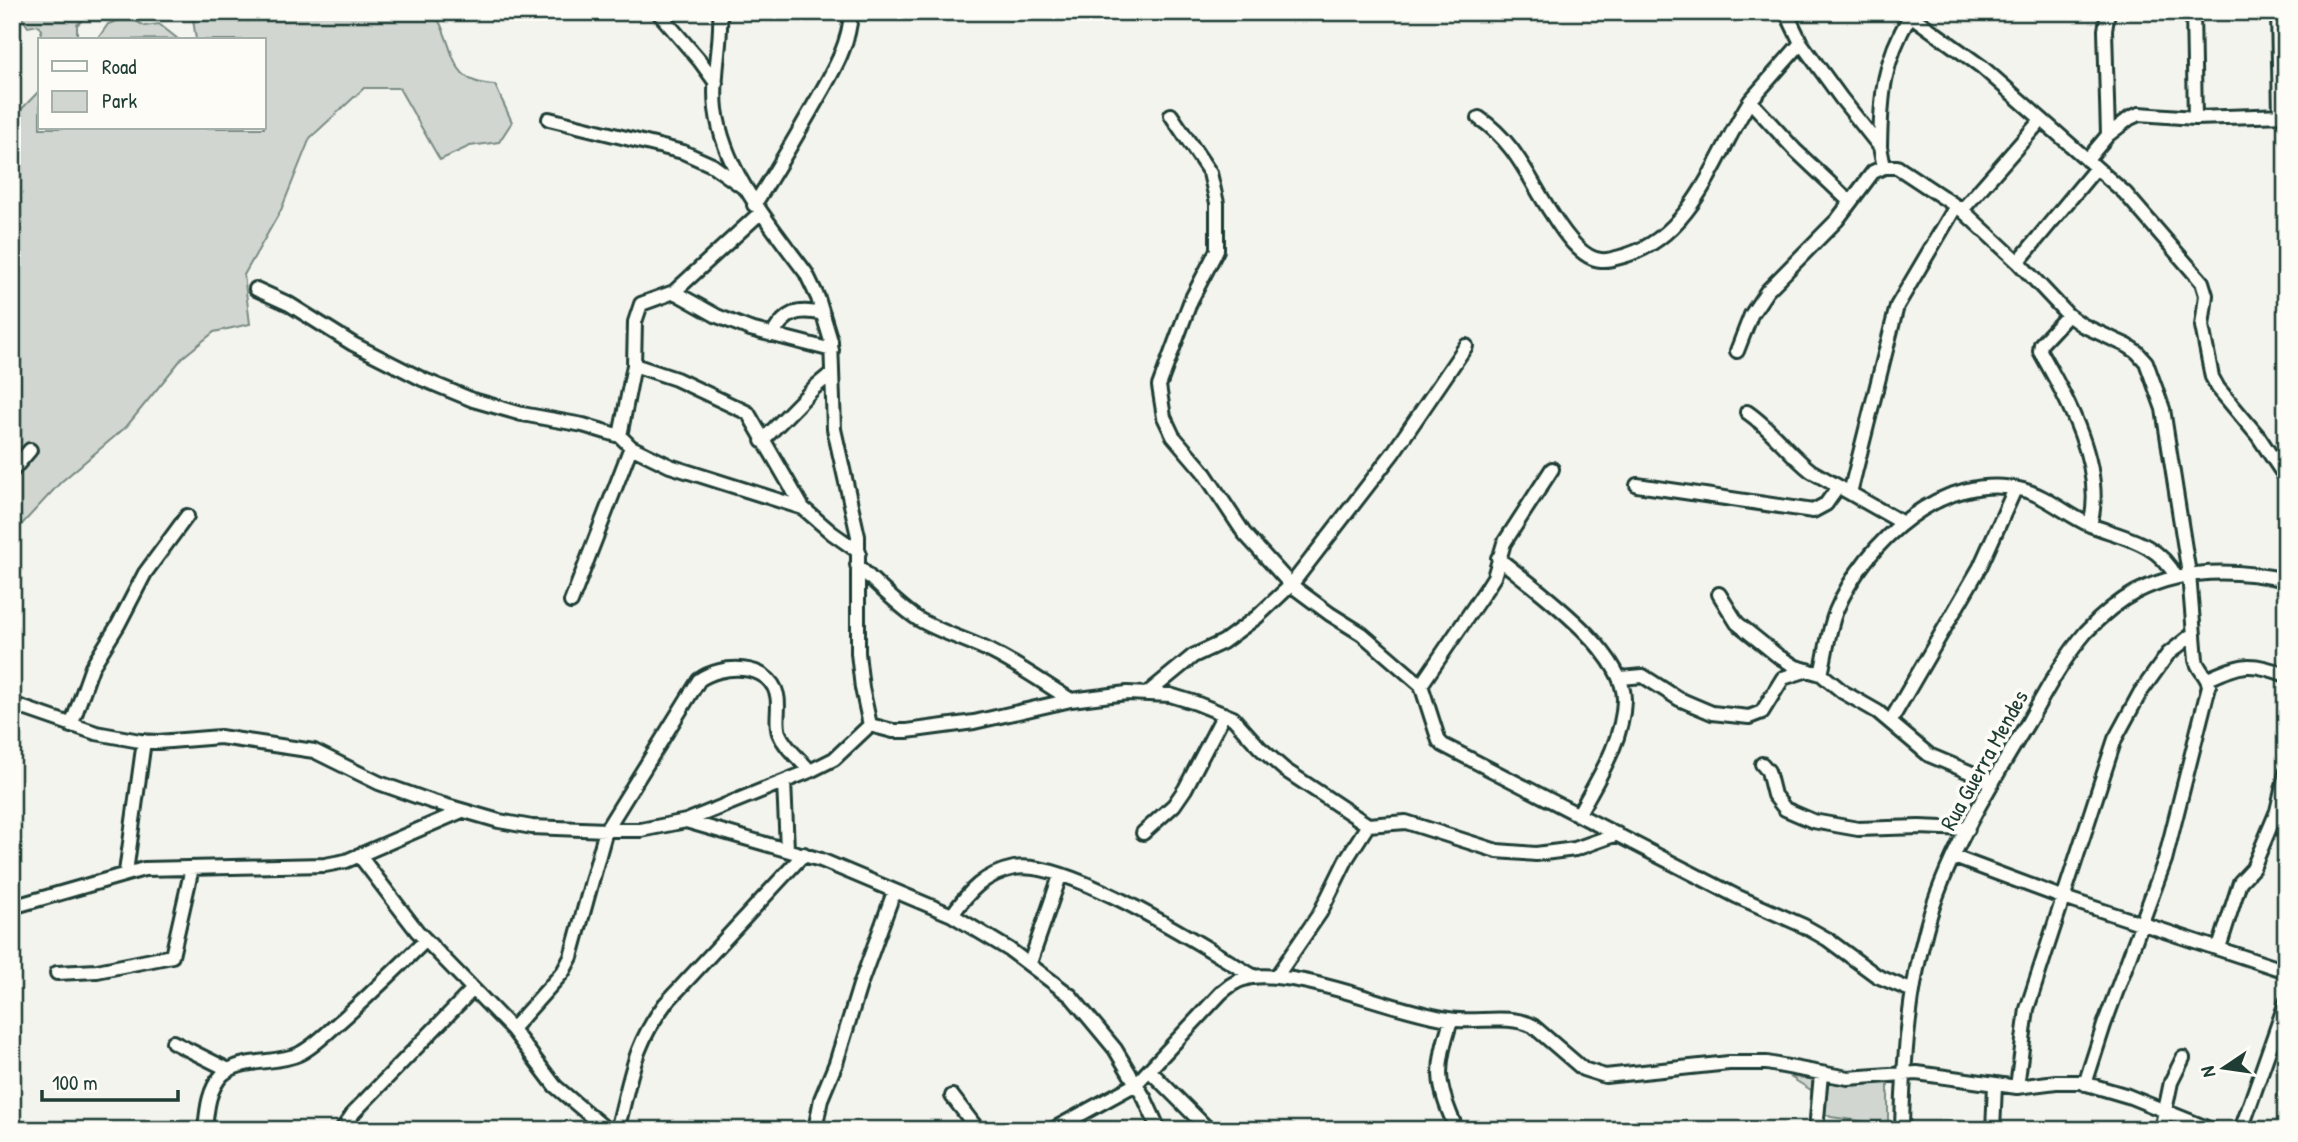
<svg xmlns="http://www.w3.org/2000/svg" width="2298" height="1142" font-family="'Patrick Hand',sans-serif">
  <rect width="100%" height="100%" fill="#f4f4ef"/>
  <filter id="ink" filterUnits="userSpaceOnUse"><feTurbulence type="fractalNoise" baseFrequency=".0143" numOctaves="2"/><feDisplacementMap in="SourceGraphic" scale="14" xChannelSelector="R" yChannelSelector="G"/><feConvolveMatrix kernelMatrix="1 2 1 2 8 2 1 2 1" color-interpolation-filters="sRGB"/></filter>
  <g filter="url(#ink)">
    <path fill="#d1d6d1" stroke="#788a82" stroke-width="2" d="M18,12H91L77,25V38L81,40H40L41,30L38,25L28,27Z
      M192,12H418V15L439,21C456,54 450,83 495,85L512,122L499,142L470,146L440,160L399,88H364L310,138L281,210L244,275L250,324L214,332L183,357L127,426L61,482L12,535V119L40,90V128H264V40H196Z
      M128,17L145,26L159,24L178,39L97,40L108,24Z
      M1790,1077L1888,1083V1125L1831,1117L1814,1109L1811,1090Z"/>
    <g fill="none" stroke-linecap="round" stroke-linejoin="round">
      <g stroke="#1f3d34" stroke-width="18">
        <path id="minor" d="M658,12L700,61L716,83
          M720,12C722,45 712,77 716,109C724,172 770,224 806,273L818,298L831,341L834,429L858,536V653L862,688L870,725
          M1786,12L1801,43L1841,98L1880,147L1884,167H1897L1962,210L2018,262L2068,315L2082,325L2128,346L2137,352L2146,362L2163,409L2168,441L2189,574L2196,660C2198,670 2208,676 2209,686L2165,860L2104,1025L2085,1084
          M1906,12L1982,67L2125,193L2202,282L2206,295L2202,326L2212,377L2218,388L2258,436L2286,478
          M2193,12L2195,118
          M2278,12L2280,115
          M1801,43L1750,101L1795,150L1849,201
          M1171,115L1210,173L1217,203V250L1191,300L1159,386L1164,417L1173,436L1203,471L1244,533L1291,585L1330,614L1362,634L1421,685L1439,741L1443,745L1736,896L1804,926L1827,939L1877,976L1913,991
          M1479,118C1516,143 1528,178 1552,214C1562,230 1581,259 1601,260C1610,261 1619,257 1627,255C1694,234 1716,154 1750,101
          M549,119L683,152L712,165L743,187
          M2108,135L2105,30L2108,12
          M1880,147C1881,94 1883,62 1910,16
          M2087,160L2108,135L2130,118L2139,114L2195,118L2286,115
          M754,205C774,175 792,143 810,112C827,81 850,48 851,12
          M1962,210L2041,120
          M2018,262L2096,168
          M256,289L289,304L353,344L422,379L473,400L522,414L583,425L620,436L631,447L670,466L803,508L832,533L859,552
          M674,292L717,316L750,329L832,350
          M2068,315L2041,344L2040,351C2067,399 2106,468 2090,525C2124,538 2158,542 2176,577
          M772,335C786,312 797,308 823,314
          M1737,351L1751,315L1767,291L1837,220L1873,172L1884,167
          M634,365L676,379L748,413L803,508
          M1747,412C1772,429 1788,453 1811,471L1901,522
          M620,436L634,365L635,322L641,304L674,292L760,213
          M762,441L815,387L832,373
          M12,471L30,450
          M1637,485L1813,511L1826,504L1838,487
          M1850,493L1897,306L1956,206
          M1498,558C1534,588 1625,651 1624,700C1623,742 1597,780 1578,815
          M857,565C877,584 896,604 918,619C942,633 968,640 992,652C1020,666 1045,684 1071,700
          M1719,594L1737,623L1778,656L1796,667L1821,674L1843,692L1878,712L1929,755L1993,782
          M571,602L631,447
          M1821,674C1826,654 1828,631 1836,611C1865,542 1943,470 2023,490C2047,496 2067,515 2090,525
          M1621,678L1643,676L1679,699L1712,713L1749,717L1762,712L1783,678L1808,670
          M2208,679C2242,664 2250,661 2286,675
          M1421,685L1487,588L1494,577L1504,543L1552,469
          M1148,693L1193,656L1223,642L1257,617L1291,585L1393,453L1466,346
          M12,704L96,733L140,741L158,742L220,737L314,751L379,783L430,801L499,821L532,827L606,830H641L686,821L821,860L952,915L1010,950L1071,996L1115,1049L1145,1099L1159,1130
          M1890,722L1980,567L2015,489
          M71,726L92,667L118,625L145,573L187,516
          M1762,764L1768,771L1774,795L1785,809L1813,821L1858,829L1919,827L1968,829
          M784,782L787,849
          M686,821L810,771L834,759L870,725L893,731H907L974,722L1071,700L1127,693L1170,695L1196,703L1233,718L1260,748L1285,770L1368,825L1406,822L1497,851L1536,854L1575,849L1617,834
          M1143,833L1174,805L1185,789L1224,714
          M359,855L417,931L512,1029L555,1086L607,1130
          M1954,857L2064,898L2286,971
          M126,872L144,741
          M12,907L144,869L325,865L346,861L462,811
          M952,915C969,891 984,874 1014,868C1068,858 1205,948 1255,977
          M2219,948L2240,882L2253,868L2277,811L2286,773
          M1030,963L1060,876
          M57,973L97,971L172,956L192,868
          M1276,977L1320,913L1347,858L1368,825
          M1451,1020C1436,1069 1435,1082 1457,1130
          M512,1029L563,972L571,957L606,830L699,680C721,664 769,662 777,695C780,707 775,721 779,733C785,748 800,759 810,771
          M173,1042L229,1070
          M1149,1070L1209,1130
          M2017,1087L2027,1009L2115,739L2140,693L2168,654L2193,634
          M952,1096L978,1130
          M205,1130C207,1110 208,1090 222,1075C241,1057 276,1065 299,1054C313,1047 325,1035 336,1025C367,998 396,969 426,940
          M342,1130L354,1112L473,989
          M617,1130C631,1079 632,1048 665,1004L804,854
          M815,1130L821,1099L836,1063L860,985L894,892
          M1052,1130L1136,1084L1221,993C1228,987 1235,981 1244,979C1259,974 1276,977 1292,979C1345,987 1394,1010 1448,1019C1476,1024 1507,1013 1533,1026L1583,1069L1605,1076L1729,1063H1767L1848,1078L1917,1073L2017,1087L2056,1082H2080L2128,1096L2212,1130
          M1816,1130L1821,1074
          M1902,1130C1903,1063 1908,995 1926,930C1944,859 1991,784 2029,721C2046,691 2063,659 2086,632C2100,617 2117,602 2136,592C2182,568 2236,569 2286,580
          M1993,1130L1995,1085
          M2161,1130L2171,1082L2183,1058
          M2241,1130L2286,1002"/>
      </g>
      <use href="#minor" stroke="#fdfcf7" stroke-width="12"/>
    </g>
  </g>
  <g text-anchor="middle" stroke-width="7" stroke-linejoin="round" paint-order="stroke">
    <g font-size="23" fill="#1f3d34" stroke="#fdfcf7">
      <text transform="translate(1984 760) rotate(-61)" y="8">Rua Guerra Mendes</text>
    </g>
  </g>
  <rect width="2298" height="1142" fill="none" stroke="#fdfcf7" stroke-width="42"/>
  <rect x="21" y="21" width="2256" height="1100" fill="none" stroke="#1f3d34" stroke-width="2.5" filter="url(#ink)"/>
  <rect x="38" y="38" width="228" height="91" fill="#fdfcf7" stroke="#a4b0a9" stroke-width="2"/>
  <rect x="52" y="61" width="35" height="10" fill="#fdfcf7" stroke="#a4b0a9" stroke-width="2"/>
  <text x="102" y="74" font-size="21" fill="#1f3d34">Road</text>
  <rect x="52" y="91" width="35" height="21" fill="#d1d6d1" stroke="#a4b0a9" stroke-width="2"/>
  <text x="102" y="108" font-size="21" fill="#1f3d34">Park</text>
  <g transform="translate(2224 1068) rotate(257)" stroke="#fdfcf7" stroke-width="5" paint-order="stroke">
  <path d="M0-5L12 26L0 18L-12 26Z" fill="#1f3d34"/>
  <text y="-10" font-size="19" font-weight="bold" text-anchor="middle" fill="#1f3d34">N</text>
  </g>
  <path d="M42 1090v10h136v-10" fill="none" stroke="#1f3d34" stroke-width="3.5"/>
  <text x="52" y="1090" font-size="21" fill="#1f3d34" stroke="#fdfcf7" stroke-width="5" paint-order="stroke">100 m</text>
</svg>
